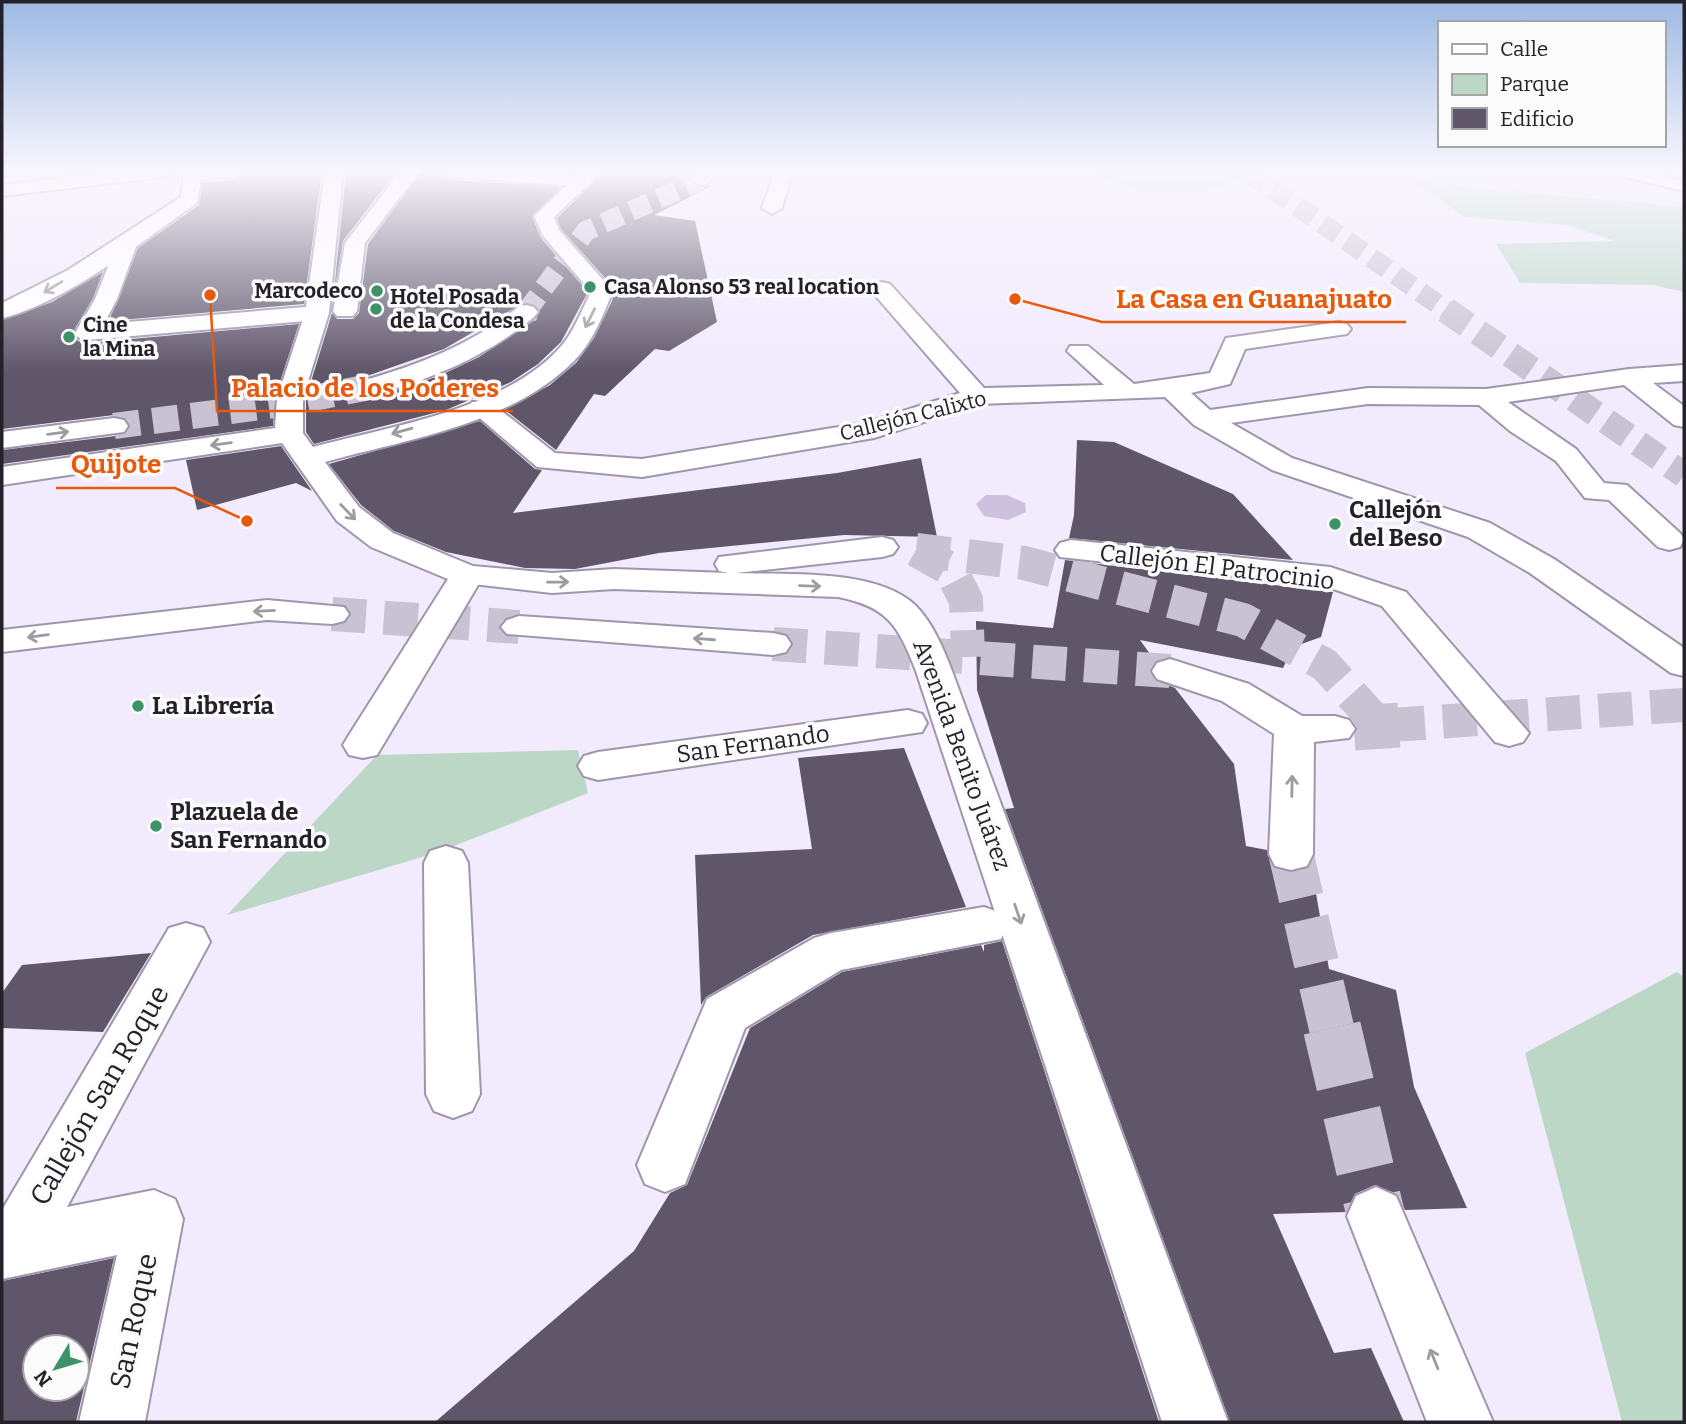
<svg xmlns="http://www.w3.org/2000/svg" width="1686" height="1424" font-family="Bitter,serif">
  <rect width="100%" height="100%" fill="#f2eafd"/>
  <path fill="#bdd7c7" d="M1087,172H1248L1253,175L1209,189L1148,194Z
    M1414,182L1684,207V292L1653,285L1520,283L1496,244L1615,241L1566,225L1464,217Z
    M578,750L588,793L439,852L227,915L377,755Z
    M1677,972L1684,977V1422H1622L1525,1053Z"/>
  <path fill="#cec1dd" d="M986,495H1007L1025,503L1026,512L1008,520L984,516L976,504Z"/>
  <path fill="#5f566a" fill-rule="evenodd" d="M247,172H322L304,304L109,321L138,248L199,205L203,182L235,180Z
    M346,172H396L343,241L334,292Z
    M421,172H440L452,180L561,187L532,217L541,238L588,292L561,342L538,364L511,382L446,410L314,444L306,432V398L332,313L337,319H353L359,313L368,244ZM525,302L535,304L540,310L536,319L479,357L439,376L375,397L364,395L359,387L364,377L444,349Z
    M604,172H691L682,182L701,188L713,185L654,215L695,221L717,322L669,351L655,349L605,396L594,394L556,450L505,410L550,385L576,363L594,338L612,301L615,289L561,229L557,218Z
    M103,272L93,298L73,332L78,341L87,343L299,324L275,397L273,426L2,464V450L124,435L130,427L126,419L114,415L2,429V320L52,302Z
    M480,421L535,469L542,470L513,513L837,473L921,458L937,537L844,535L659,553L575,569L525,568L446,552L394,531L361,505L329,464Z
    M1077,440L1114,442L1233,494L1293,560L1069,538L1074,515Z
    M281,446L312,491L296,483L197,510L186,460Z
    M1065,560L1333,592L1321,637L1293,647L1283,668L1140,640L1155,661L1150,670L1155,680L1175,688L1234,764L1246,846L1267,850L1274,869L1292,873L1308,869L1311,864L1329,969L1396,990L1414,1087L1467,1208L1405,1210L1397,1194L1375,1185L1355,1194L1346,1212L1273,1214L1334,1353L1371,1348L1404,1422H1230L1005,809L1014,808L977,690L976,621L1053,628Z
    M904,748L966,907L813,935L706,997L701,1005L695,855L812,849L798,758Z
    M1002,941L1159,1422H435L634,1251L670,1193L687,1185L750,1028L842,972L981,945L984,952V945Z
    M151,953L103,1032L2,1028V993L22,965Z
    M114,1258L76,1422H2V1281ZM35,1347H77V1389H35Z"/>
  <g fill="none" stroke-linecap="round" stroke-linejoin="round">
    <path stroke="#c9c2d3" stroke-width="20" stroke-dasharray="20 10" stroke-linecap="butt" d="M1248,172L1449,312
      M526,312L586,231L701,180"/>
    <path stroke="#c9c2d3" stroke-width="26" stroke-dasharray="26 13" stroke-linecap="butt" d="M1446,310L1684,475
      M526,312L528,310
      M114,426L284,404L374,386"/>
    <path stroke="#c9c2d3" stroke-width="34" stroke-dasharray="34 18" stroke-linecap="butt" d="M916,550L1024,563L1243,620L1325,665L1379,725
      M916,550L950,569L966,600L968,657
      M332,614L519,627
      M773,644L1170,671
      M1391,725L1684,705"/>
    <path stroke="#c9c2d3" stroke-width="45" stroke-dasharray="45 22" stroke-linecap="butt" d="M1377,724L1380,727
      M1354,728L1416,724
      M1291,854L1332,1030"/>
    <path stroke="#c9c2d3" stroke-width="58" stroke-dasharray="58 29" stroke-linecap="butt" d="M1332,1028L1376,1216"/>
    <g stroke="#9f96ac" stroke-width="4">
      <path id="pedestrian" d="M187,172H244L235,177L194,180L188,179Z
        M400,172H419L365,243L357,311L353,316H337L333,311L345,243Z
        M443,172C466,172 577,168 588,181L579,186L452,177Z
        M775,172H793L782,208L772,214L762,208Z
        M127,238L137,244L117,299L104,324L317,306L325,308L329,313L325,318L317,320L87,340L79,338L75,333L95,299L117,244Z
        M882,282L890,284L984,388L1104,385L1067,351L1070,346H1088L1134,384L1210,373L1226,338L1339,322L1347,324L1351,329L1347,334L1245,349L1230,384L1191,393L1210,410L1368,388L1486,389L1629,369L1684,365V381L1653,383L1684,406V427L1674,425L1624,385L1508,402L1576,449L1604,483L1627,485L1680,533L1684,539L1680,547L1669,550L1658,547L1609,500L1585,498L1556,461L1510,431L1479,405L1368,404L1231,423L1292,458L1490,523L1554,559L1684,648V676L1671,673L1530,573L1468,537L1272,470L1194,425L1165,397L980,404L874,438L642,477L537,467L468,408L472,402H490L555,453L642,459L869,422L960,393L874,294L871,289L874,284Z
        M1071,540L1330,567L1406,592L1529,733L1523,742L1509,746L1495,742L1382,606L1325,586L1060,557L1055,550L1060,543Z
        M467,565L479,568L484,575L377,755L363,758L349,755L343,745L349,735L455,568Z
        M908,710L922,714L927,723L922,732L598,780L584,776L578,766L584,756L598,752Z
        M446,846L462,851L468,863L480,1094L472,1111L453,1118L434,1111L426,1094L424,863L430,851Z
        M984,907L1001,913L1007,926L1001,939L841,970L745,1028L685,1184L665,1192L645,1184L637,1165L707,999L814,938L831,933Z
        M186,923L203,928L210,942L67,1207L154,1190L175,1199L183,1219L145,1422H79L117,1255L2,1279V1210L169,928Z"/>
    </g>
    <g stroke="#9f96ac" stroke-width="4">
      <path id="minor" d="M115,172H172L163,177L2,196V185Z
        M184,172H202L197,203C144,240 64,304 2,318V303L68,270L181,197Z
        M325,172H343L329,313L303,398V433L313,447C391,426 509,409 563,344C575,329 582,309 591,292L543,236L534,216L581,172H601L554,217L559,230L613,291C603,315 593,342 574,361C510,425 408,439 325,462L359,507L393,533L473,566L552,573L614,569L728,573L719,571L715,564L719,557L882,537L893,540L898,547L893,554L882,557L736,573C786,575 876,568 915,605C933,623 943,648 952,671L1228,1422H1162L916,671C898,625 888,607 838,597L614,589L552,593L455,582L371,547L337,521L282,443L2,485V467L275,428L277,398L305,313Z
        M699,172H718L707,184L701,185L692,180Z
        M526,305L534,307L538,312L534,317C487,356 433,379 374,394L365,392L361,386L365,380C421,364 472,344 518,307Z
        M114,418L124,420L128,426L124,432L2,448V432Z
        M267,600L344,607L349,614L344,621L332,624L267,620L2,652V630Z
        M519,616L773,633L786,636L791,644L786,652L773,655L507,634L501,627L507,620Z
        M1170,659L1249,684L1302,716H1335L1349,720L1355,729L1349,738L1314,742L1313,854L1307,866L1291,870L1275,866L1269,854L1274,734L1222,701L1157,679L1152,671L1157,663Z
        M1376,1187L1396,1196L1493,1422H1427L1347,1216L1356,1196Z"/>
    </g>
    <g stroke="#9f96ac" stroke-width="4">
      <path id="tertiary" d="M1619,172H1651L1684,181V191L1622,176Z"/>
    </g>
    <use href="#pedestrian" fill="#fff" fill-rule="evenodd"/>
    <use href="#minor" fill="#fff" fill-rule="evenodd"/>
    <use href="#tertiary" fill="#fff" fill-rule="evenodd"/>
  </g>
  <defs><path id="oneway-shaft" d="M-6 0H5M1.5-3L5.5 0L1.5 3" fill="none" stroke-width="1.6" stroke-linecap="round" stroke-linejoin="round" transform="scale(1.75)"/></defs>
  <g stroke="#9d9b9f">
    <use href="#oneway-shaft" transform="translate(53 287) rotate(149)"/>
    <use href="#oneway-shaft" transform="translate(590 318) rotate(117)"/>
    <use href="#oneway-shaft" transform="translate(402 431) rotate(164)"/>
    <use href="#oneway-shaft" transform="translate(58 433) rotate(-7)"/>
    <use href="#oneway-shaft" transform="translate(221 444) rotate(172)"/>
    <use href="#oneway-shaft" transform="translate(348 512) rotate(46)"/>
    <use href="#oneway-shaft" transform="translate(558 582) rotate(-1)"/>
    <use href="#oneway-shaft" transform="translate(810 586) rotate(2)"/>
    <use href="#oneway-shaft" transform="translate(264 611) rotate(177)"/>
    <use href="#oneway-shaft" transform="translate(38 636) rotate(172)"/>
    <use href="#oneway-shaft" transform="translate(704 639) rotate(-176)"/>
    <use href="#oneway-shaft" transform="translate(1292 786) rotate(-89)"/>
    <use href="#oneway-shaft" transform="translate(1018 914) rotate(71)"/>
    <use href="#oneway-shaft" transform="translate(1434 1359) rotate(-112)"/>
  </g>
  <linearGradient id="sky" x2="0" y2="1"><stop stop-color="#9db9e4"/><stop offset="0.46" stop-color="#f9f6fe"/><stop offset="1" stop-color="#f9f6fe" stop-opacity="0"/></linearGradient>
  <rect width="1686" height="372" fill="url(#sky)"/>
  <g fill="#3d9367" stroke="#fbfbfb" stroke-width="2.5">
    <circle cx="590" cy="287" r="7"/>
    <circle cx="377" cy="291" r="7"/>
    <circle cx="376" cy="309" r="7"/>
    <circle cx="69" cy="337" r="7"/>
    <circle cx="1335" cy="524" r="7"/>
    <circle cx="138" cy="706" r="7"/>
    <circle cx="156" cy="826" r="7"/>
  </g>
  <g text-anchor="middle" stroke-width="7" stroke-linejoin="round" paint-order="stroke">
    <g font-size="21" font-weight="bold" fill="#25212a" stroke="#fbfbfb" text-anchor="start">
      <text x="604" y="294">Casa Alonso 53 real location</text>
      <text x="363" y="298" text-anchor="end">Marcodeco</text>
      <text x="390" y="304">Hotel Posada<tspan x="390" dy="24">de la Condesa</tspan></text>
      <text x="83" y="332">Cine<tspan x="83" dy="24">la Mina</tspan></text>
    </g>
    <g font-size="21" fill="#25212a" stroke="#fbfbfb">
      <text transform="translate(913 416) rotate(-14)" y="7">Callejón Calixto</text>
    </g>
    <g font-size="24" font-weight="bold" fill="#25212a" stroke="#fbfbfb" text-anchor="start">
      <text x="1349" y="518">Callejón<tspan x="1349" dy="28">del Beso</tspan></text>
      <text x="152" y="714">La Librería</text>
      <text x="170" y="820">Plazuela de<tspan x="170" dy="28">San Fernando</tspan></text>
    </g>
    <g font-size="24" fill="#25212a" stroke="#fbfbfb">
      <text transform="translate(1217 567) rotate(7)" y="8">Callejón El Patrocinio</text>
      <text transform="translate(753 744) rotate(-8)" y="8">San Fernando</text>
      <text transform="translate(962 755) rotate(70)" y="8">Avenida Benito Juárez</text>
    </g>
    <g font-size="28" fill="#25212a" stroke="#fbfbfb">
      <text transform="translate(99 1095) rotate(-60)" y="10">Callejón San Roque</text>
      <text transform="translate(133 1321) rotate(-78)" y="10">San Roque</text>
    </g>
  </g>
  <path fill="none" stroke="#e8590c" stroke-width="2.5" d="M1015 299L1102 322H1406M210 295L217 411H513M247 521L175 488H56"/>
  <g fill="#e8590c" stroke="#fbfbfb" stroke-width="2.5">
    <circle cx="1015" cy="299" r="7"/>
    <circle cx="210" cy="295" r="7"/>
    <circle cx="247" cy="521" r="7"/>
  </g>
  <g font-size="26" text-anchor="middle" font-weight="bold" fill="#e8590c" stroke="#fbfbfb" stroke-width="7" stroke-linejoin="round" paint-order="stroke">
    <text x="1254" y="308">La Casa en Guanajuato</text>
    <text x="365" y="397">Palacio de los Poderes</text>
    <text x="116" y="473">Quijote</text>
  </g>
  <rect width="1686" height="1424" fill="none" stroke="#25212a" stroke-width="7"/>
  <rect x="1438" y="21" width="228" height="126" fill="#fbfbfb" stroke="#a5a4a7" stroke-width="2"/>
  <rect x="1452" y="44" width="35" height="10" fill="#ffffff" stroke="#a5a4a7" stroke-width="2"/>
  <text x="1500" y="56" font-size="21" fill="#25212a">Calle</text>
  <rect x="1452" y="74" width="35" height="21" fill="#bdd7c7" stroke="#a5a4a7" stroke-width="2"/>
  <text x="1500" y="91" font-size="21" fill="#25212a">Parque</text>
  <rect x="1452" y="108" width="35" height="21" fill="#5f566a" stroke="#a5a4a7" stroke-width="2"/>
  <text x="1500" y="126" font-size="21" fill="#25212a">Edificio</text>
  <g transform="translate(56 1368) rotate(232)"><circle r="33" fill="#fbfbfb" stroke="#a5a4a7" stroke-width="2"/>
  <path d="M0-5L12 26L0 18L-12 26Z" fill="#3d9367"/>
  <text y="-10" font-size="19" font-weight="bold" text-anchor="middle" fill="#25212a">N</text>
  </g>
</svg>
